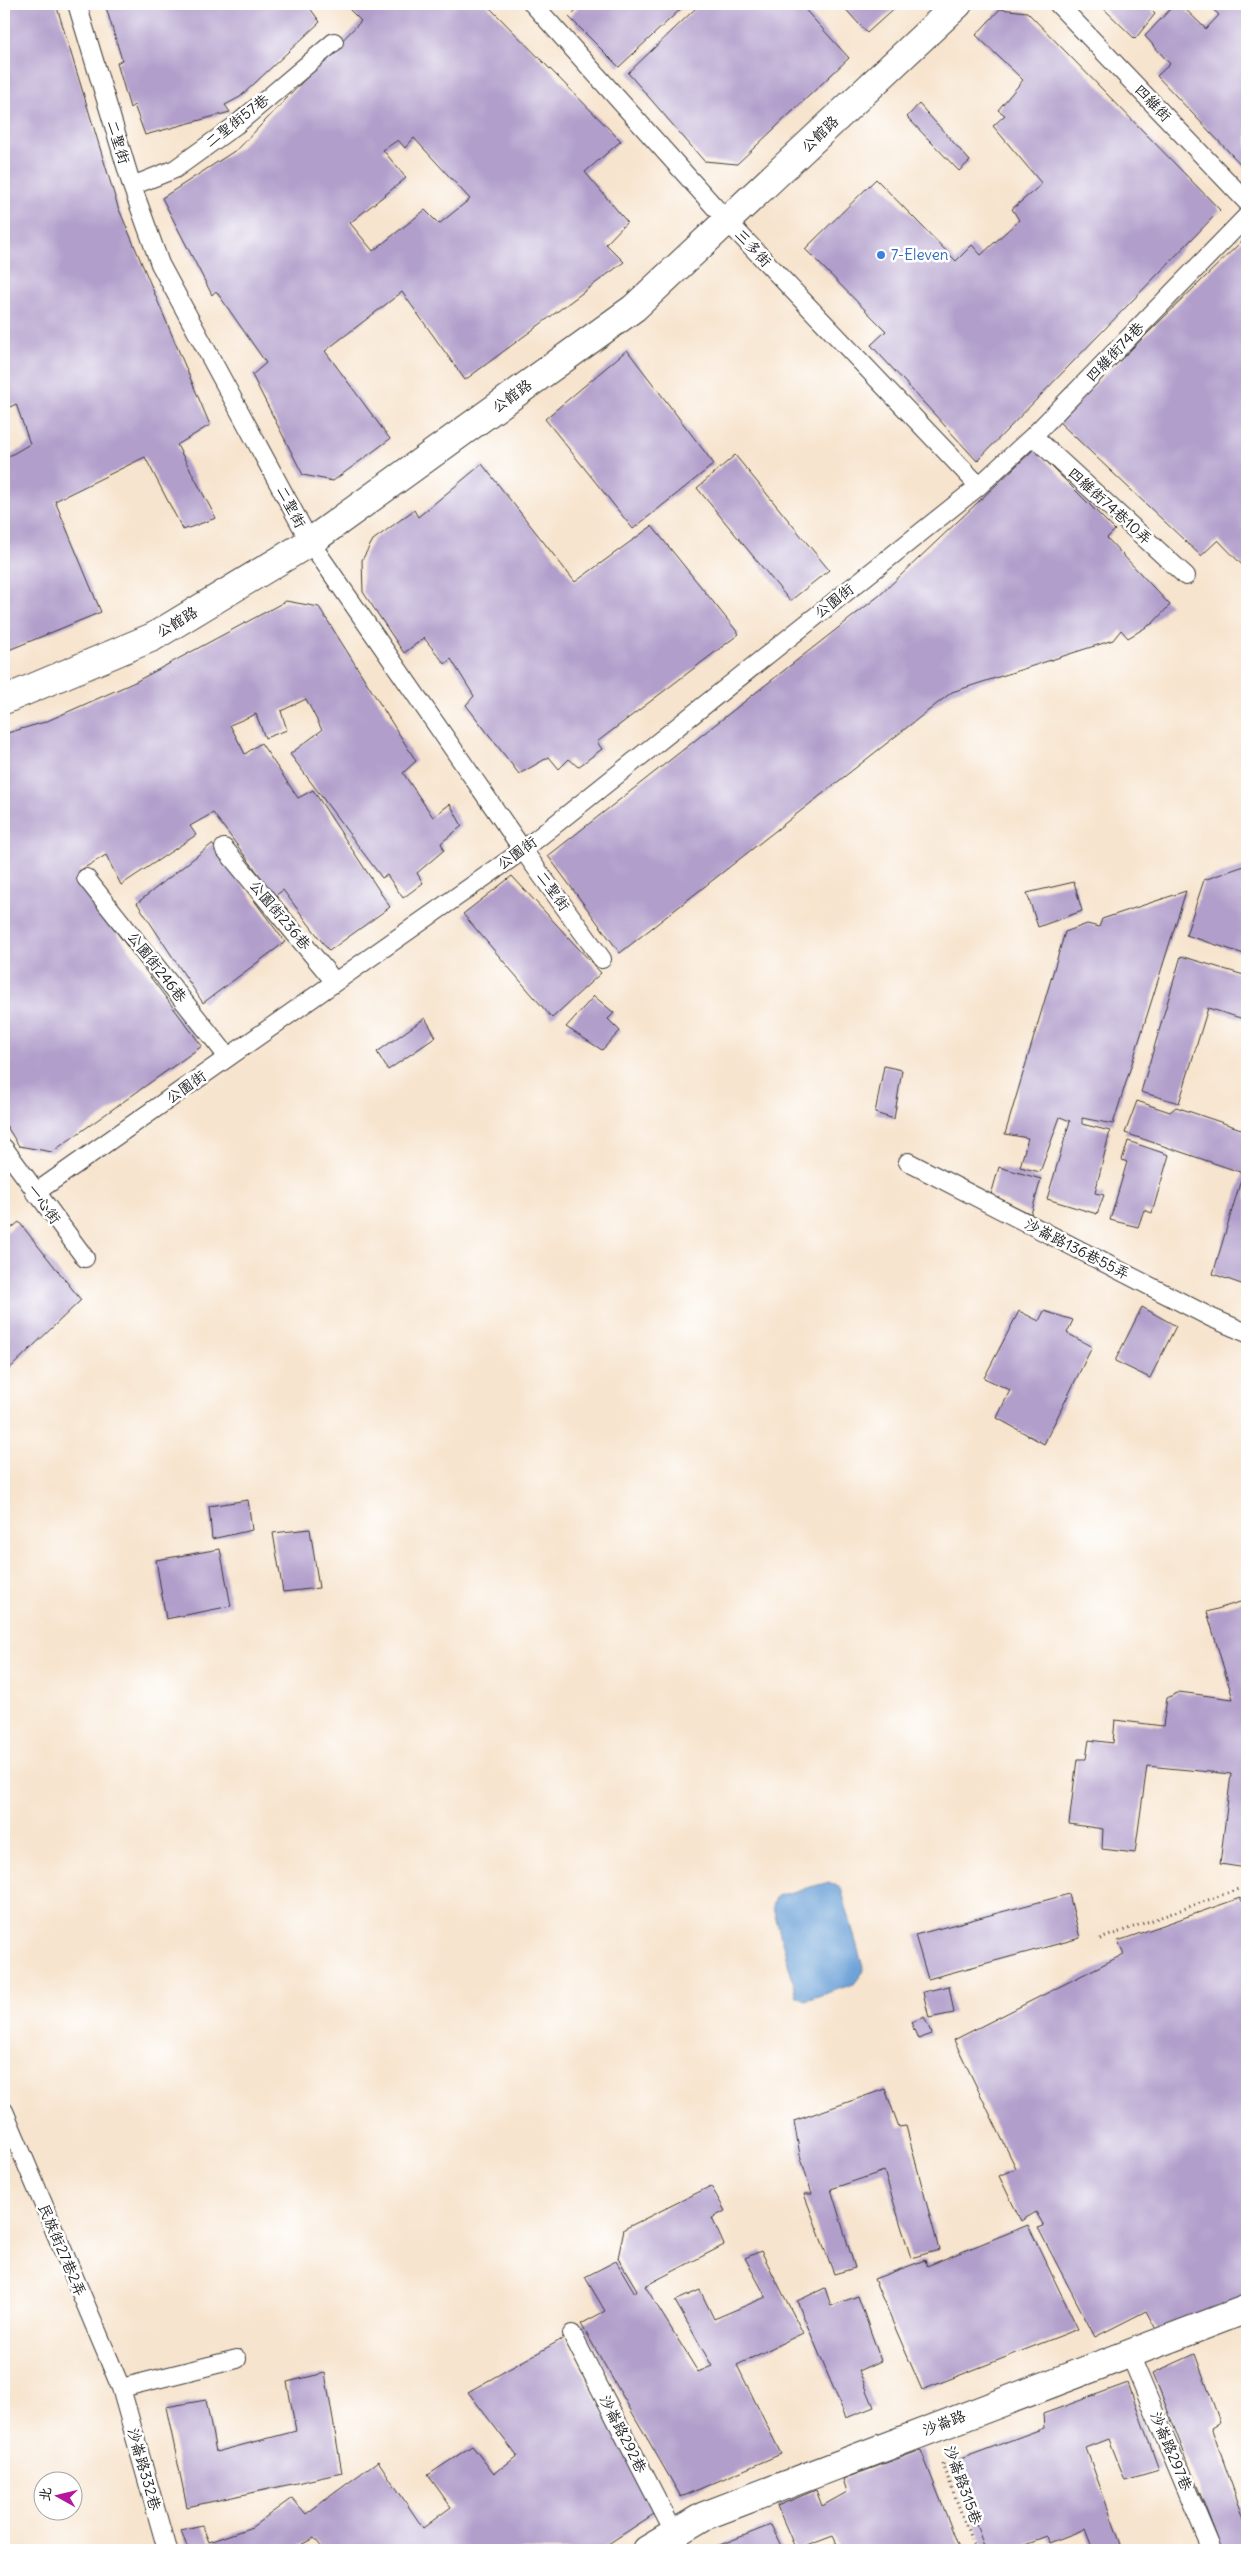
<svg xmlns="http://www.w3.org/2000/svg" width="1251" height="2554" font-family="Delius,'LXGW WenKai TC',sans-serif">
  <rect width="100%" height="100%" fill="#fff"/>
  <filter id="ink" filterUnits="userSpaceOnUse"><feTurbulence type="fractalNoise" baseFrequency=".02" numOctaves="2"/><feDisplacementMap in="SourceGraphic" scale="10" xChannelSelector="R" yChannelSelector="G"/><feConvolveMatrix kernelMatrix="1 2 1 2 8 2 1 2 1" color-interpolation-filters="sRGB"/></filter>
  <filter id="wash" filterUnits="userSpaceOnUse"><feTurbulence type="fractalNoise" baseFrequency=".0096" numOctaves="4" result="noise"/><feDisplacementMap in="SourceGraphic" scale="20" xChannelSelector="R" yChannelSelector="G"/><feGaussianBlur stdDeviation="1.12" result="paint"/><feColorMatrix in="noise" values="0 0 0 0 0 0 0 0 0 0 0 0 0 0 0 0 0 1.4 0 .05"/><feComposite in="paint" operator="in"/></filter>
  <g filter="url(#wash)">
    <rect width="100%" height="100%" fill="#f7e4ce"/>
    <path fill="#689fd6" stroke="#425e79" d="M829,1882L841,1888L864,1971L854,1984L806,2000L797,1996L772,1905L777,1896Z"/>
    <g id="blocks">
      <path fill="#b19ecb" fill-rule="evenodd" d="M4,4H56L118,207L210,425L177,445L216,518L183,530L145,457L55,501L101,612L4,652V459L30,444L16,404L8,408L6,402L4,403Z
        M105,4H307L320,22L240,97L225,105L230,112L145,135L134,105L130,108L117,63L122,60Z
        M344,4H486L621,141L585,172L627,222L606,244L624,262L465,380L402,292L325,351L390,439L333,481L303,475L252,375L266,363L216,291L212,295L162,198L239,148L361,21ZM414,138L470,199L439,224L425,210L373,251L350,223L406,178L383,150L398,140L405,148Z
        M582,4H686L619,67L569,17Z
        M693,4H800L849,58L737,164L704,161L628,73L696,8Z
        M841,4H899L867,33Z
        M1099,4H1145L1155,14L1135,39Z
        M1175,4H1180L1206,29L1219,15L1207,4H1247V171L1157,76L1170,64L1145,36Z
        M1000,9L1027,12L1220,210L977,461L871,345L886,331L805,249L876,179L956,261L972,245L981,255L1019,220L1012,209L1042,184L993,126L1005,115L998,110L1023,80L976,35Z
        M919,104L970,161L959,171L907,117Z
        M1247,236V570L1218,540L1201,556L1058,421Z
        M627,350L714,464L633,529L545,419Z
        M1034,449L1115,530L1107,538L1170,605L1153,623L1128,638L1121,630L1113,640L952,692L620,953L548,856L880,595Z
        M735,455L829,570L790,601L697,488Z
        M482,464L575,582L652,526L739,634L597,742L602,749L578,767L569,759L559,769L549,757L519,774L466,705L474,696L451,659L445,664L424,638L404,653L363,592L362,560L373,540L414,510L418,517Z
        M286,601L319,607L416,761L403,773L433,817L450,804L462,826L441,843L444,850L417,873L423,883L403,898L387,875L382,878L290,754L322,730L306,699L281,711L287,730L265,738L256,714L230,725L245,754L261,743L298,798L313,790L390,907L329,951L283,890L275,896L213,813L190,826L196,835L121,885L106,855L79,871L88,894L202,1046L52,1152L19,1146L4,1122V734L45,722L135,682Z
        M212,844L285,942L203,1003L137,903Z
        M1247,865V942L1244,954L1186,935L1204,880Z
        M512,876L601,973L552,1018L463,914Z
        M1074,882L1082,911L1038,927L1027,893Z
        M1186,891L1113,1124L1082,1118V1124L1110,1131L1095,1193L1104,1195L1097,1214L1047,1199L1070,1121L1060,1117L1040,1172L1020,1167L1028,1138L1005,1134L1065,932L1087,924L1099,927L1102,919Z
        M1181,956L1247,976V1020L1208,1008L1179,1103L1141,1092Z
        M594,996L614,1013L608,1019L620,1031L602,1050L566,1027Z
        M425,1018L436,1037L388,1070L377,1052Z
        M884,1066L902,1070L894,1119L875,1113Z
        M1137,1101L1170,1112L1176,1107L1247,1131V1286L1213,1274L1243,1173L1125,1133Z
        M1128,1141L1169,1155L1152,1213L1144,1210L1138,1227L1110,1220L1127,1162L1122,1160Z
        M999,1167L1041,1179L1031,1214L991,1195Z
        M19,1222L81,1300L4,1374V1234Z
        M1142,1307L1176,1326L1150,1378L1115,1361Z
        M1019,1311L1039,1321L1044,1311L1073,1320L1067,1333L1092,1347L1044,1444L997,1418L1010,1390L984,1378Z
        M248,1500L252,1530L212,1539L209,1506Z
        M310,1529L319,1588L283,1592L273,1533Z
        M220,1549L231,1606L166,1619L156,1560Z
        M1247,1600V1868L1220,1864L1231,1774L1147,1766L1135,1853L1102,1849L1103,1829L1069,1824L1077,1759H1086L1089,1740L1113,1743L1115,1720L1163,1726L1167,1698L1179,1692L1233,1699L1207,1612Z
        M1069,1894L1080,1938L928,1979L915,1935Z
        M1240,1898L1244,1904L1247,1903V2296L1158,2333L1146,2311L1095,2337L1038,2228L1044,2226L1036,2212L1021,2221L999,2176L1016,2168L954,2040L1124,1954L1118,1941Z
        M949,1986L954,2013L929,2018L923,1992Z
        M924,2017L932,2034L918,2039L911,2022Z
        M885,2089L899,2127L906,2126L939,2250L911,2258L884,2171L831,2189L855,2268L834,2274L804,2194H812L800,2155L794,2121Z
        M711,2186L725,2211L712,2218L724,2245L645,2286L698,2372L712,2366L675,2301L700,2290L714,2319L766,2297L745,2258L761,2251L803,2333L737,2365L781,2454L681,2497L581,2324L605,2311L585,2277L616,2261L635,2293L637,2290L618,2258L624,2229Z
        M1028,2225L1078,2329L922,2390L874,2279L925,2260L927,2266Z
        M825,2288L831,2306L858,2296L881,2361L859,2371L874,2407L846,2418L797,2301Z
        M564,2338L657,2512L599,2550H324L314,2538L295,2548L296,2550H188L181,2530L202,2525L209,2542L252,2527L292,2498L306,2514L378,2461L423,2528L451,2507L428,2475L472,2446L494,2474L517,2456L468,2392Z
        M1195,2354L1220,2422L1211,2427L1247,2527V2550H1222L1153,2373Z
        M325,2373L342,2473L187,2507L166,2407L206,2400L216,2452L296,2431L287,2382Z
        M1128,2383L1159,2470L1125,2480L1109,2439L1086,2448L1123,2550H1093L1085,2529L1049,2543L1047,2537L1011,2550H985L955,2461L1044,2428L1043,2414Z
        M921,2450L960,2550H840L833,2536L796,2550L777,2506L816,2490L822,2506L847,2492L843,2479Z
        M771,2525L783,2550H707Z"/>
    </g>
  </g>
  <g filter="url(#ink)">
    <use href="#blocks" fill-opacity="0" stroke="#3d3a37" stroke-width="1"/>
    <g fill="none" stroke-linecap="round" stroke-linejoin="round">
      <g stroke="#3d3a37" stroke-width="20">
        <path id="lane" d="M77,4L132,186L160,264L310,542L523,850L602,959
          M533,4L728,222L979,486
          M1058,4L1247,202
          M132,186L175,169L236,125L334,42
          M1033,436L1186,576
          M224,848L335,982
          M86,878L228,1057
          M4,1148L85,1258
          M908,1162L1212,1318L1247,1333
          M35,1193L523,850L979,486L1033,436L1247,216
          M4,2111L121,2388L167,2550
          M572,2334L683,2550
          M1129,2352L1212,2550
          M121,2388L237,2359"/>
      </g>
      <g stroke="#3d3a37" stroke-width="30">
        <path id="street" d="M4,700L153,637L310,542L634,308L958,4"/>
      </g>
      <g stroke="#3d3a37" stroke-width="30">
        <path id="secondary" d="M647,2550L704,2516L1247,2309"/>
      </g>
      <path stroke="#3d3a37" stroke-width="3" stroke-dasharray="1 4" stroke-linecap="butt" d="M1100,1939L1247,1886
        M943,2464L975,2550"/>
      <use href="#lane" stroke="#fff" stroke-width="18"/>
      <use href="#street" stroke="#fff" stroke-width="28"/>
      <use href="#secondary" stroke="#fff" stroke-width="28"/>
    </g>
  </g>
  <circle fill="#3f7fe0" stroke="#fff" stroke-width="2" cx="881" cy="255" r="5"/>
  <g text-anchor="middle" stroke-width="5" stroke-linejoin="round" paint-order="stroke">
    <g font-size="15" fill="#1c1c1c" stroke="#fff">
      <text transform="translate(1153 103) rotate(46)" y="5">四維街</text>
      <text transform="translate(237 121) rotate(-38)" y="5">二聖街57巷</text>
      <text transform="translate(820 134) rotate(-44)" y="5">公館路</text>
      <text transform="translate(118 142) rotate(73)" y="5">二聖街</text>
      <text transform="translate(753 248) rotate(47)" y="5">三多街</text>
      <text transform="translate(1115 352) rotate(-46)" y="5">四維街74巷</text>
      <text transform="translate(512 396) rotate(-36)" y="5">公館路</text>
      <text transform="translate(1110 506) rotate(42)" y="5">四維街74巷10弄</text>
      <text transform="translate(291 507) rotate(62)" y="5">二聖街</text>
      <text transform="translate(834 601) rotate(-38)" y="5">公園街</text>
      <text transform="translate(177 622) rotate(-31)" y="5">公館路</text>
      <text transform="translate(517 853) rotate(-36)" y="5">公園街</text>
      <text transform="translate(553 891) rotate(54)" y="5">二聖街</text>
      <text transform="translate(280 915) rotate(50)" y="5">公園街236巷</text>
      <text transform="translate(157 967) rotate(52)" y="5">公園街246巷</text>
      <text transform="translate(186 1087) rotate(-35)" y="5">公園街</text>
      <text transform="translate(44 1204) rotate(54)" y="5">一心街</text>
      <text transform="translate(1077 1249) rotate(27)" y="5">沙崙路136巷55弄</text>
      <text transform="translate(62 2250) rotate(67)" y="5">民族街27巷2弄</text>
      <text transform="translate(944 2423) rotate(-21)" y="5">沙崙路</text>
      <text transform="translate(623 2434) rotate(63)" y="5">沙崙路292巷</text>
      <text transform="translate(1171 2451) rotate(67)" y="5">沙崙路297巷</text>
      <text transform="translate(144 2469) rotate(74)" y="5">沙崙路332巷</text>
      <text transform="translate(963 2485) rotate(70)" y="5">沙崙路315巷</text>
    </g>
    <g font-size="15" fill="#366cbe" stroke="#fff" text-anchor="start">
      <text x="891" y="260">7-Eleven</text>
    </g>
  </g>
  <rect width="1251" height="2554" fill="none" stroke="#fff" stroke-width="20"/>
  <g transform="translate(58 2496) rotate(278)"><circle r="24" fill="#ffffff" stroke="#a4a4a4"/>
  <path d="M0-4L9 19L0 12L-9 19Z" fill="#b5179e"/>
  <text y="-8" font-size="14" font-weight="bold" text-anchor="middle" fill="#1c1c1c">北</text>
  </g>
</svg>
